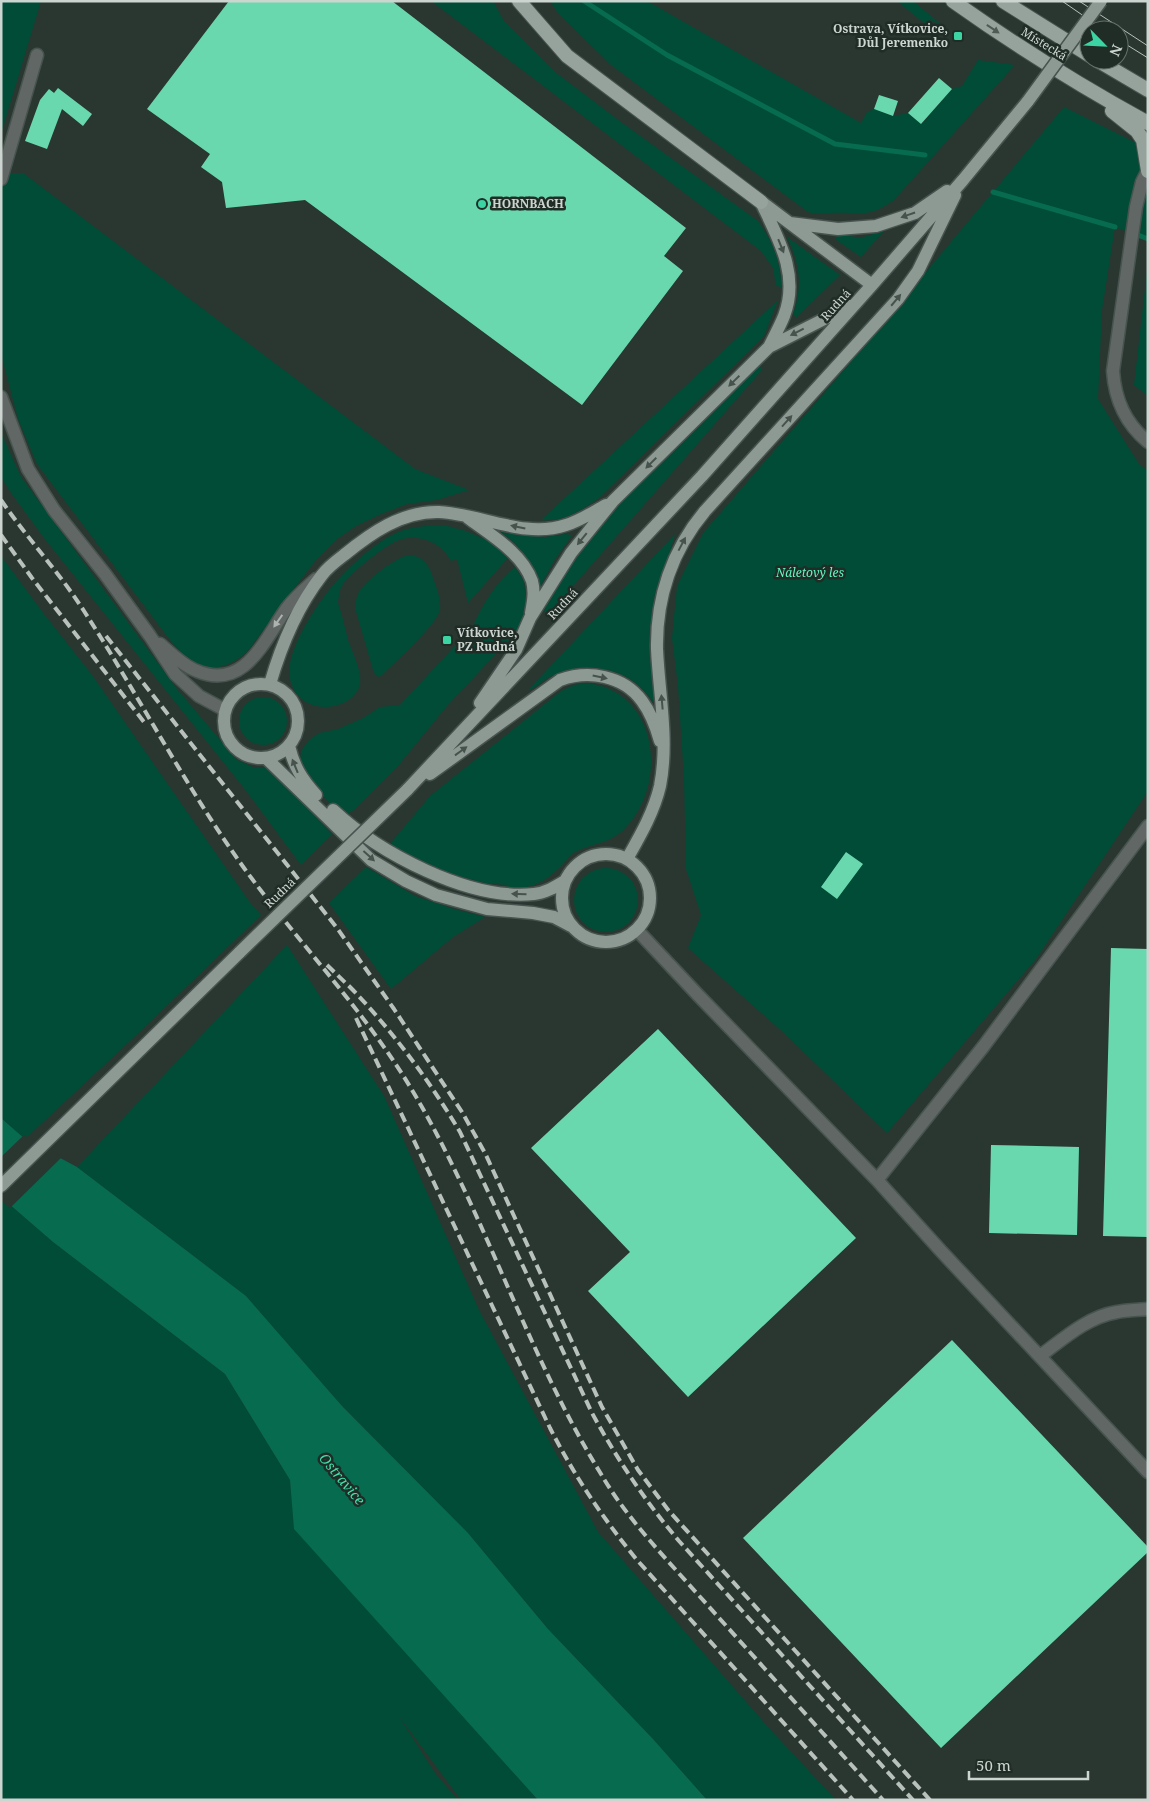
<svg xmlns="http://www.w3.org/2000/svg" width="1149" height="1801" font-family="'Noto Serif',serif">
  <rect width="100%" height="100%" fill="#2a3731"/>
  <path fill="#004c36" d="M1,1H41L1,134Z
    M431,1H493L504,21L555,72L621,122L758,221C775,246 779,258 782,288L776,285L773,268L761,251Z
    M550,1H647L861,123L867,112L874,109L893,116L908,113L922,124L952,89L962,86L978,60L1015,65L894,200C866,220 861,211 831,213C821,213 818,215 808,212L611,65L558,13Z
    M897,1H913L943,26L931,20L924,23Z
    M1064,107L1148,149V239L1115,227L1102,310L1098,399L1139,464L1148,471V791L1036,959L887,1133L785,1034L688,948L701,915L686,869L684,779L678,686L672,638L677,586L703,533L838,377Z
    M3,173H23L415,469L469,490L437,500L407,504L381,514L356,526L337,539L316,560L302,578L247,652C216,678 194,669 170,640L37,464L18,419L1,354V203Z
    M884,231L861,257L835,239L839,234L860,238Z
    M787,237L840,275L796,318L793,314C803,286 800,264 787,237Z
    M1148,262V396L1134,385Z
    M778,300L764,336L599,498C580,511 565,522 541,520Z
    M760,366L762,370L553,609L545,613L544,609L569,566L592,535L631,492Z
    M1,433L21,477L177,689L237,760L255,768H267L332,834L301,865L247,792L44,538L9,490L1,477Z
    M444,525L466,531L491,542L508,558L468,603L457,559L451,561C442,543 421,534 402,539C387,543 352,572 343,584C339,590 339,596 338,603C342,615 345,627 348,640C352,652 362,670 360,684C359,690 355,695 350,699C329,714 296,708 290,679C284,654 314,609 329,590C342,573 372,545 392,535C408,526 425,526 444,525Z
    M501,532L546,537L565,534L572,535L554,561L540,587L535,571L516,544Z
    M675,534L668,559L655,593L651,632V669L656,705C650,699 645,690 638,685C615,665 580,664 554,675C543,679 540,687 528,690Z
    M408,555C422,556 428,563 432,575C436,586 441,598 440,609C439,623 394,663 382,675L379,677L375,674L373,670L355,608C356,602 356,597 359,592C366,580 394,559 408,555Z
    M1,556L44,614L92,675L251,904L261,915L130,1041L25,1139L1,1118Z
    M515,567L524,581L526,601L522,623L510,639L447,706L398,766L355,809L343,817L307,780L300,764L301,751L309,740L319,733L338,729L363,718L380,707L400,705L465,635L467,638C479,612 492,585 515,567Z
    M585,683C656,689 669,778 628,825C612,844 595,842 575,852C570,855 566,861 562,865C543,884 534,887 508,890V885C498,884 487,884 477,881C446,873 416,861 389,845L430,796L561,691L574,685Z
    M239 721a24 24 0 1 1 48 0a24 24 0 1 1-48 0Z
    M366,867L415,896L454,909L485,917L453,937L391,989L329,903Z
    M574 900a32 32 0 1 1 64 0a32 32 0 1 1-64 0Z
    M287,945L384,1096L479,1310L598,1532L767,1726L836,1800H707L653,1739L548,1629L468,1533L342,1406L246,1296L77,1167Z
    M1,1197L53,1242L225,1374L290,1480L295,1529L538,1800H461L398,1715L435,1773L458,1800H1Z"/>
  <path fill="#066b4f" d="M1,1118L25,1139L77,1167L246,1296L342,1406L468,1533L548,1629L653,1739L707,1800H538L294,1529L290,1480L225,1374L53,1242L1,1197Z"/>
  <path fill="#2a3731" d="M24,1135L62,1157L10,1208L1,1200V1157Z"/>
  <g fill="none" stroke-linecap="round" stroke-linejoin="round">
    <path stroke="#066b4f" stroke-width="5" d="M584,1L667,55L835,144L925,155
      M993,192L1115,227
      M1133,233L1148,239"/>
  </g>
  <path fill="#6ad8af" d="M229,1H392L686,228L664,256L683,271L582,405L305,200L226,208L222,182L201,167L210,154L147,109Z
    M939,78L952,89L921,124L908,113Z
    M58,88L92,114L83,126L62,109L47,149L25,141L40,100L49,89L54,93Z
    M879,95L898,101L893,116L874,109Z
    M846,852L863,864L837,899L821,887Z
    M1111,948L1148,949V1237L1103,1236Z
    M658,1029L856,1238L688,1397L588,1291L630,1252L531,1148Z
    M991,1145L1079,1147L1077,1235L989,1233Z
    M952,1340L1148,1547V1552L941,1748L743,1538Z"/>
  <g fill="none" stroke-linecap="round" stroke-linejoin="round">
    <g stroke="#47534e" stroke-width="15">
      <path id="minor" d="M1147,172L1142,182L1136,207L1113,371C1115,400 1125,423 1148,442
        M1,179L37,55
        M1,397L28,469L54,510L105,574L150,636L175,674L199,696L225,710
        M160,644C171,653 183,666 197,671C245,691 264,640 287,608C295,597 306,588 316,579
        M637,930L698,995L877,1180L941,1251L1148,1472
        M877,1180L983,1047L1148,826
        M1040,1356C1063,1339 1087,1317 1117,1312C1127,1310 1138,1310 1148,1309"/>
    </g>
    <g stroke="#47534e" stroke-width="15">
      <path id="primary" d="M761,202C778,238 800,275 784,316C780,326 774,337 769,347
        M763,203L872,285
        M790,223L838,229L876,226L915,213L947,191
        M468,518C491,535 522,553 532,581C535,592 533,602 531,613
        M224 721a37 37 0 1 1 74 0a37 37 0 1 1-74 0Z
        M270,684C281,646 297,607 322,575C328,567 336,561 344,555C371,533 402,511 439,512C481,514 524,539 566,525C580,521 593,512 606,505
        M480,703L516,650L530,618L571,553L613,501L769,347L850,306
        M289,746C294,767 302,779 316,795
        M266,758L371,860L406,881L436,895L487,909L533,913L554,917L571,926
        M430,774L560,680C588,670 623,675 642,701C651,713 656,727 660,741
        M407,790L702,476L872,285L963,180L1028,101
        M333,810C379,853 469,901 534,894C545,893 555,887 565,881
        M562 898a44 44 0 1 1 88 0a44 44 0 1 1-88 0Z
        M627,859C640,836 654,812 660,786C669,740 659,695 657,649C656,598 672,550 705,511L898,299L918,271L955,195
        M1,1186L240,952"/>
    </g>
    <g stroke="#47534e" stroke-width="16">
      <path id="trunk" d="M519,1L567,56L761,202
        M953,1C1015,45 1080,86 1148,123
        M1003,1L1089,55
        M1097,60L1148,90
        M1112,111L1137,131L1143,140L1148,171"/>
    </g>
    <use href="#minor" stroke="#616764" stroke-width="12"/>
    <use href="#primary" stroke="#8d9993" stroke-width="12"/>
    <use href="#trunk" stroke="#96a39c" stroke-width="14"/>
    <path stroke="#b8c1bc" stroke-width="1" d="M1062,1L1104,30
      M1079,1L1148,46
      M1119,40L1148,58"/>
    <path stroke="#b8c1bc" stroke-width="4" stroke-dasharray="10 5" stroke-linecap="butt" d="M1,500C27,538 59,572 84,611C139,696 185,786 244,868C300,945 367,1013 415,1095C486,1216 527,1354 601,1474C619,1505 642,1532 666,1559L883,1800
      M1,535L32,578L144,722
      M106,636L337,928L394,1009L462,1112L485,1153L602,1407L638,1470L669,1511L930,1800
      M327,965L354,991
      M349,986C392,1030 429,1080 460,1132L592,1413C617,1459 645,1501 679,1541L913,1800
      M356,1018L550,1428C575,1477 602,1517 637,1560L853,1800"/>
    <g stroke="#47534e" stroke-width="15" stroke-linecap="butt">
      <path id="primary-bridge" d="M1028,101L1101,1
        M240,952L407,790"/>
    </g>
    <use href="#primary-bridge" stroke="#8d9993" stroke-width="12"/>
  </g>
  <defs><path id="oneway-solid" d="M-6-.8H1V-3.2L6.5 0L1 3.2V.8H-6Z" transform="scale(1.25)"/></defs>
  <use fill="#4f5c56" href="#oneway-solid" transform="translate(993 29) rotate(34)"/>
  <g fill="#46534d">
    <use href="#oneway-solid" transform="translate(908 215) rotate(161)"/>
    <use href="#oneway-solid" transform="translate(781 246) rotate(68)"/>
    <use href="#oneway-solid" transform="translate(896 300) rotate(-50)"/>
    <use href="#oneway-solid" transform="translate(797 332) rotate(153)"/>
    <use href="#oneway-solid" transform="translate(734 381) rotate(136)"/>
    <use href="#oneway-solid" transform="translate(787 421) rotate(-48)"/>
    <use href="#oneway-solid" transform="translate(651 463) rotate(135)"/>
    <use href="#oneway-solid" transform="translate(518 527) rotate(-168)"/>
    <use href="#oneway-solid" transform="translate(582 539) rotate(129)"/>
    <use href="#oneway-solid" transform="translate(682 544) rotate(-62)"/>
    <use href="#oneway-solid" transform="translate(600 677) rotate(12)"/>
    <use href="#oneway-solid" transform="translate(662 702) rotate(-95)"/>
    <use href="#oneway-solid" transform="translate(461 751) rotate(-36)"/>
    <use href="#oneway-solid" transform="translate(295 766) rotate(-112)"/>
    <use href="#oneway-solid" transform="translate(369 856) rotate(42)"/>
    <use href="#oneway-solid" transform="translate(519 894) rotate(-178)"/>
  </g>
  <use fill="#adb4b0" href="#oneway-solid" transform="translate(278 621) rotate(125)"/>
  <g fill="#3dd4a3" stroke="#202d27" stroke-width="2">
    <rect x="953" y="31" width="10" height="10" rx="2.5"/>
    <circle cx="482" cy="204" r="5"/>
    <rect x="442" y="635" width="10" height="10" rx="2.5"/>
  </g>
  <g text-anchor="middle" stroke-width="5" stroke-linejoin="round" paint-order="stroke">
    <g font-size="12" font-weight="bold" fill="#cdd5d1" stroke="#202d27" text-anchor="start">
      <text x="948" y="33" text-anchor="end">Ostrava, Vítkovice,<tspan x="948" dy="14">Důl Jeremenko</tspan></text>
      <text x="492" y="208">HORNBACH</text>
      <text x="457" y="637">Vítkovice,<tspan x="457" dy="14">PZ Rudná</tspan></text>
    </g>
    <g font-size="12" fill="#cdd5d1" stroke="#202d27">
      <text transform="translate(1044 44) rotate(32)" y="4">Místecká</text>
      <text transform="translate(836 305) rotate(-48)" y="4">Rudná</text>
      <text transform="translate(563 604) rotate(-47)" y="4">Rudná</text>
      <text transform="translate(280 893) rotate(-44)" y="4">Rudná</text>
    </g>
    <g font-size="12" font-style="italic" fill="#62f7c3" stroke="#202d27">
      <text x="810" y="577">Náletový les</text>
    </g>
    <g font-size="14" font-style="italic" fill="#43dfad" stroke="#202d27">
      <text transform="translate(342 1479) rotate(50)" y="5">Ostravice</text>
    </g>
  </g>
  <rect width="1149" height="1801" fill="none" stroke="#cdd5d1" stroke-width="5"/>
  <g transform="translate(1104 45) rotate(114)"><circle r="24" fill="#202d27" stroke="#65706b"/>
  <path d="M0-4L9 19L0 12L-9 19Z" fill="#3dd4a3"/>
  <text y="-8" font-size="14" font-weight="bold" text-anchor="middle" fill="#cdd5d1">N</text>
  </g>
  <path d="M969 1771v8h119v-8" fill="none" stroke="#cdd5d1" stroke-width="2.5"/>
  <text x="976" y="1771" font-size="15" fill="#cdd5d1" stroke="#202d27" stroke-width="4" paint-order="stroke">50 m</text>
</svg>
